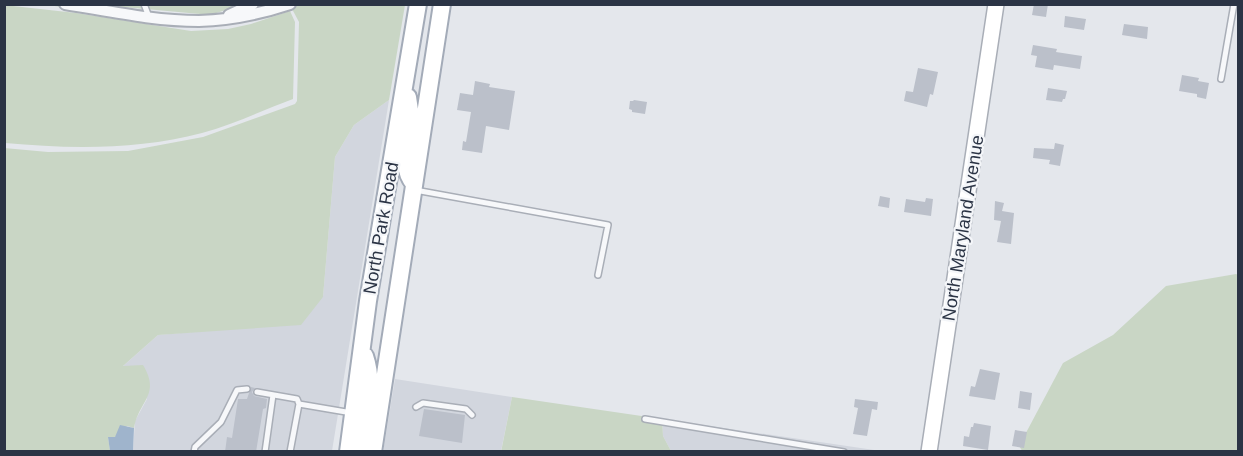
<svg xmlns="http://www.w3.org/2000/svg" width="1243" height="456" font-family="Arial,sans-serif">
  <rect width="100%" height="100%" fill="#e4e7ec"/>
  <path fill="#d2d6de" d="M389,100L332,451H133L135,421L147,399L122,367L158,335L214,330L323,297L335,157L354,125Z
    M395,379L512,397L501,451L383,452Z
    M662,419L881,451H671L663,436Z"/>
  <path fill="#c9d6c5" d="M4,5L76,13L191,31L228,29L251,24L290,11L295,22L293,99C263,110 233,125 202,133C138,150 70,149 5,143Z
    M47,5H66L123,12L213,18L253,5H405L389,100L354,125L335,157L323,297L301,325L158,335L123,366L143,365C161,395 139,400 134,428L127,426L115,437H108L110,451H5L4,148L48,152L128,151L203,137L295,104L297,101L299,22L291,7C271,13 251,21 229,24C170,32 105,12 47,5Z
    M102,5H242L213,14H200Z
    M1236,274L1238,275V451L1023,452L1019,446L1063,363L1113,335L1166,286Z
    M512,397L662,419L663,436L671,451L501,452Z"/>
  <path fill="#9fb4cc" d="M120,425L134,428L133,451H110L108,437H115Z"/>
  <path fill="#bbc0ca" d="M1034,4H1048L1046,17L1032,15Z
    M1065,16L1086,19L1084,30L1064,27Z
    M1124,24L1148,27L1147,39L1122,35Z
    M1033,45L1057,49L1056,52L1082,56L1080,69L1054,65L1053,70L1035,67L1037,56L1031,55Z
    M918,68L938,72L933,95L930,94L927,107L904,101L906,91L913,92Z
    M1182,75L1199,78L1198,81L1209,83L1206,99L1197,97V94L1179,91Z
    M475,81L490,84L489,87L515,91L509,130L486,126L482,153L462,150L463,141L466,142L471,112L457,110L460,93L473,95Z
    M1048,88L1067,91L1065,99H1063L1062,102L1046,100Z
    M634,100L647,102L645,114L632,112V110L629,109L630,101H633Z
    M1055,143L1064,145L1060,166L1049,164L1050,160L1033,158L1034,148L1054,149Z
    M880,196L890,198L889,208L878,206Z
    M926,198L933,199L931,216L904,212L906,199L925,202Z
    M995,201L1004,203L1002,211L1014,213L1011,244L997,242L1001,221L994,220Z
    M980,369L1000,373L995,400L969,396L971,386L975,387Z
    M251,387L255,388L252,392L254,396L267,399L266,408L263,409L256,452H225L227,437L232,438L238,399H247Z
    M1020,391L1032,393L1030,410L1018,408Z
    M855,399L878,402L877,410L872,409L867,436L853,434L858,408L854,407Z
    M424,409L465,415L462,443L419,436Z
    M974,423L991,426L988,450L963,446L964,436L969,437L971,427H973Z
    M1015,430L1027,432L1024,448L1012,446Z"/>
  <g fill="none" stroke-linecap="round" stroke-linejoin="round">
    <g stroke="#a9aeb7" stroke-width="8">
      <path id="lane" d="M144,4L149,17
        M1221,79L1234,4
        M415,190L608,225L598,275
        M257,392L297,399L299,404
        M416,407L423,403L466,409L472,415
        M645,419L844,452
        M194,452L195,447L221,422L237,390L247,389
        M265,452L273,395
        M290,452L299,404L352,413"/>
    </g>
    <g stroke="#a9aeb7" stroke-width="14">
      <path id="street" d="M65,4C109,11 154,21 199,21C230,20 260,14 290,4
        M229,15L253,4"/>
    </g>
    <g stroke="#a9aeb7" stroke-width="18">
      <path id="secondary" d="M929,452L996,4"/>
    </g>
    <g stroke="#a3abb8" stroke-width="20">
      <path id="primary" d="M408,97C409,105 411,114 411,122C411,144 398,165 414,184
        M348,452L368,301L418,4
        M360,452C364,419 376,388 365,356
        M373,452L442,4"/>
    </g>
    <use href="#lane" stroke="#f7f8fa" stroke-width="5"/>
    <use href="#street" stroke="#f7f8fa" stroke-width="10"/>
    <use href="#secondary" stroke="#fff" stroke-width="15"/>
    <use href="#primary" stroke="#fff" stroke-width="16"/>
  </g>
  <g text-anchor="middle" stroke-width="4.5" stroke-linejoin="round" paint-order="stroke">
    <g font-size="18" fill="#2b3445" stroke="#f4f6f9">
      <text transform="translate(381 228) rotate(-80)" y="6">North Park Road</text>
      <text transform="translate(963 228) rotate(-81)" y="6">North Maryland Avenue</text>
    </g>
  </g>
  <rect width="1243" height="456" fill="none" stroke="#2b3445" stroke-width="12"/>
</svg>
